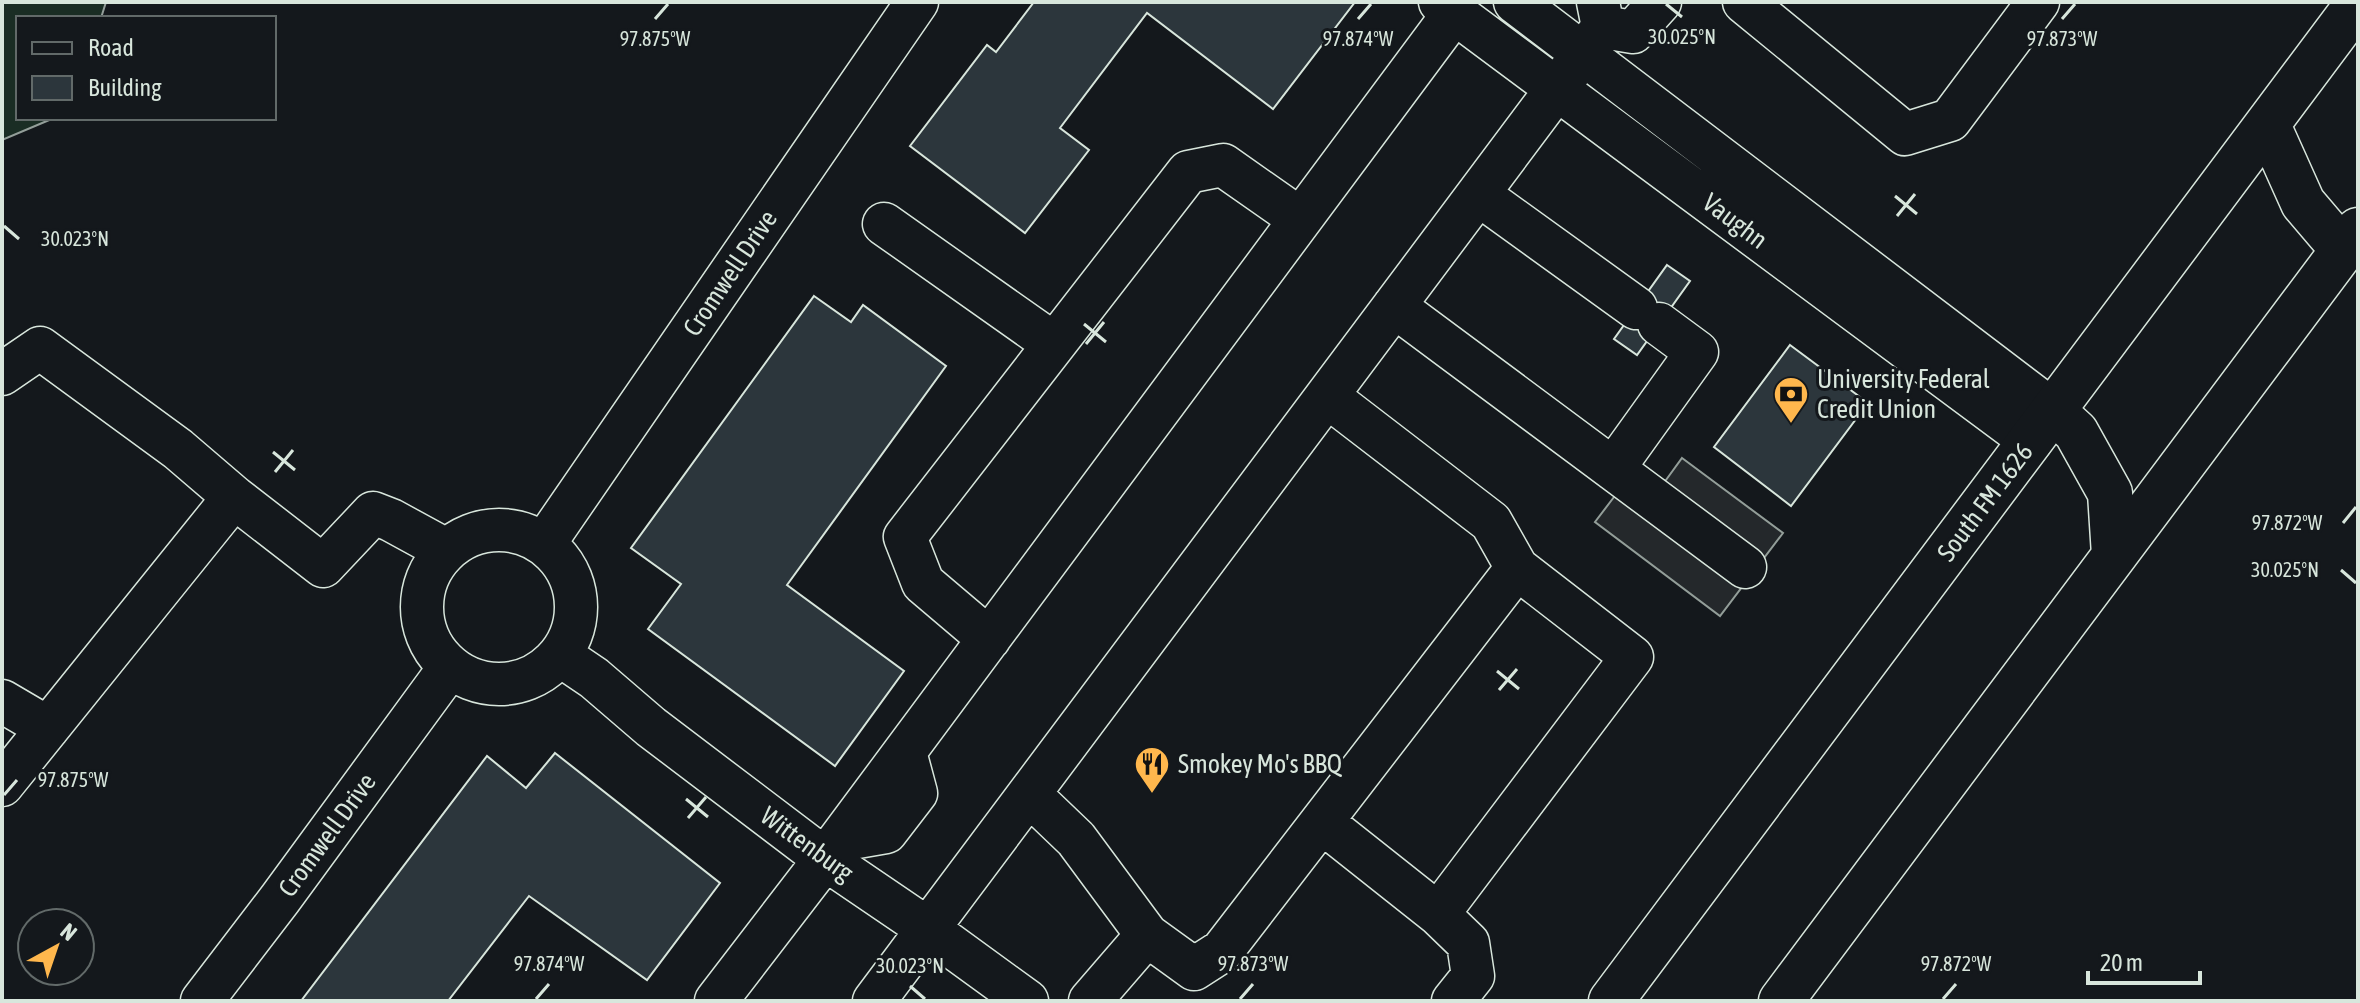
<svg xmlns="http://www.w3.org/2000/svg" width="2360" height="1003" font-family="'Asap Condensed',sans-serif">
  <rect width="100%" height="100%" fill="#14181c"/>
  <path fill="#1a2d24" stroke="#939e99" stroke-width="2" d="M2,2H106L101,18H18V118H54L2,140Z"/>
  <path fill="#24282b" stroke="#939e99" stroke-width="2" d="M1682,458L1783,533L1720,616L1595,522L1614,497L1666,480Z"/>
  <path fill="#2c363c" stroke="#d8e6dc" stroke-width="2" d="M1034,2H1355L1273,109L1147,13L1060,128L1089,150L1025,233L910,146L987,45L996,52Z
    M1667,265L1690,281L1637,355L1614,339Z
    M814,296L851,322L863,305L946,366L787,585L904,671L835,766L648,629L681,584L631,548Z
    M1790,345L1868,403L1791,506L1714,447Z
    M555,753L720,883L647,980L529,896L448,1001H301L487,756L526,788Z"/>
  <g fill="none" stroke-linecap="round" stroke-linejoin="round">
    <g stroke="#d8e6dc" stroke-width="45">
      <path id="minor" d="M1440,2L2031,441
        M1515,2L2053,411
        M1744,2L1905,134L1950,120L2038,2
        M1603,27L1633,32L1660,2
        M1478,194L1636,308
        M884,224L1054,344
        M1394,306L1745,567
        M2,374L40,348L178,449L234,497
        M1327,396L1491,522L1517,568
        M1613,469L1697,352L1659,324
        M422 607a77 77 0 1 1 154 0a77 77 0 1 1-154 0Z
        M544,544L917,2
        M989,639L923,583L905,537L1188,172L1223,165L1300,219
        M560,655L594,678L651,727L825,859L928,929L1027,1001
        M2,701L48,728
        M2,785L234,497L323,566L373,513L391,520L446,550
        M1029,794L1076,839L1147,935
        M840,840L886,832L916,793L905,752
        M1438,914L1468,943L1473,976L1453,1001
        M202,1001L280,899L450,667
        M716,1001L825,859L1454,13
        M874,1001L1603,27L1598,2
        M1090,1001L1147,935L1194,969L1222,951L1517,568L1632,657L1438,914L1322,822"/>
    </g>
    <g stroke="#d8e6dc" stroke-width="47">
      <path id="major" d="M2268,125L2303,203L2343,250
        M2053,411L2076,432L2110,493L2114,555
        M1611,1001L2358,3
        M1781,1001L2358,230"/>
    </g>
    <use href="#minor" stroke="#14181c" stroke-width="42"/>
    <use href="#major" stroke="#14181c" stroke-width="44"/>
  </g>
  <path fill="none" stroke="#d8e6dc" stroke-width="3" d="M1666,4L1682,17M655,19L668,4M1358,19L1371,4M2062,19L2075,4M1895,196L1917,214M1897,216L1915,194M4,226L19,239M1084,324L1106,342M1086,344L1104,322M273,452L295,470M275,472L293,450M2343,523L2356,507M2341,570L2356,583M1497,671L1519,689M1499,690L1517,669M4,795L17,780M686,799L708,817M688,818L706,797M910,986L925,999M536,999L549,984M1240,999L1253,984M1943,999L1956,984"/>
  <defs>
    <g id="bank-pin" transform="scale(1.8)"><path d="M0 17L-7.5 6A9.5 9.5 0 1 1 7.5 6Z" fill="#ffb74d" stroke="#14181c"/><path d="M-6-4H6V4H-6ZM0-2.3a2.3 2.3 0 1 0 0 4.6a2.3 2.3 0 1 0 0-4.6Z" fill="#111"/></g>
    <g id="restaurant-pin" transform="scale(1.8)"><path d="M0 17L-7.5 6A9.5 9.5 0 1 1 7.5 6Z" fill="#ffb74d" stroke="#14181c"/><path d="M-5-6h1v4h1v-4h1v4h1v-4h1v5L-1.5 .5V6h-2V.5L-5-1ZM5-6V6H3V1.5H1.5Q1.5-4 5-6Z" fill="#111"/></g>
  </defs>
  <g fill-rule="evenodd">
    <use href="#bank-pin" x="1791" y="394"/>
    <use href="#restaurant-pin" x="1152" y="764"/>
  </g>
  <g text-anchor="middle" stroke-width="6" stroke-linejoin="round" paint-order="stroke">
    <g font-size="26" fill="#d8e6dc" stroke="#14181c">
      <text transform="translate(1735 221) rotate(37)" y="9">Vaughn</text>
      <text transform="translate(730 273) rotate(-56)" y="9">Cromwell Drive</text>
      <text transform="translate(1985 502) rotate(-53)" y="9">South FM 1626</text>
      <text transform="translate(327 835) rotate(-54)" y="9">Cromwell Drive</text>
      <text transform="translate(807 844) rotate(36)" y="9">Wittenburg</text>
    </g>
    <g font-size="26" fill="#d8e6dc" stroke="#14181c" text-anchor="start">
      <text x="1817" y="388">University Federal<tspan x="1817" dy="30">Credit Union</tspan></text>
      <text x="1178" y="773">Smokey Mo's BBQ</text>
    </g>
  </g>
  <g font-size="20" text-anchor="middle" fill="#d8e6dc" stroke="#14181c" stroke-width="6" stroke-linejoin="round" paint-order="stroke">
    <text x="1682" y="44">30.025°N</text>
    <text x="655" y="46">97.875°W</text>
    <text x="1358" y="46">97.874°W</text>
    <text x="2062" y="46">97.873°W</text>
    <text x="75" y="246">30.023°N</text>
    <text x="2287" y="530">97.872°W</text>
    <text x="2285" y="577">30.025°N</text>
    <text x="73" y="787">97.875°W</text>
    <text x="549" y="971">97.874°W</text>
    <text x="1253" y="971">97.873°W</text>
    <text x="1956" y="971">97.872°W</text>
    <text x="910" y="973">30.023°N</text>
  </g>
  <rect width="2360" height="1003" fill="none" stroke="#d8e6dc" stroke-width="8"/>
  <rect x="16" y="16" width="260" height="104" fill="#14181c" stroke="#626a69" stroke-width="2"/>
  <rect x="32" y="42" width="40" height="12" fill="#14181c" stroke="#626a69" stroke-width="2"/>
  <text x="88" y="56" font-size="24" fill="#d8e6dc">Road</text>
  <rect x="32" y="76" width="40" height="24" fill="#2c363c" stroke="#626a69" stroke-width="2"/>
  <text x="88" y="96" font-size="24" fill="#d8e6dc">Building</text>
  <g transform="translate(56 947) rotate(40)"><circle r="38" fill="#14181c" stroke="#626a69" stroke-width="2"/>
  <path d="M0-6L14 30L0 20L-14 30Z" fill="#ffb74d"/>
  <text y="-12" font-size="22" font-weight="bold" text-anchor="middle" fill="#d8e6dc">N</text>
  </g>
  <path d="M2088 971v12h112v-12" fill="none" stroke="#d8e6dc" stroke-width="4"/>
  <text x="2100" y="971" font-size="24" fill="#d8e6dc" stroke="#14181c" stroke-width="6" paint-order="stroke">20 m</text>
</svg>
